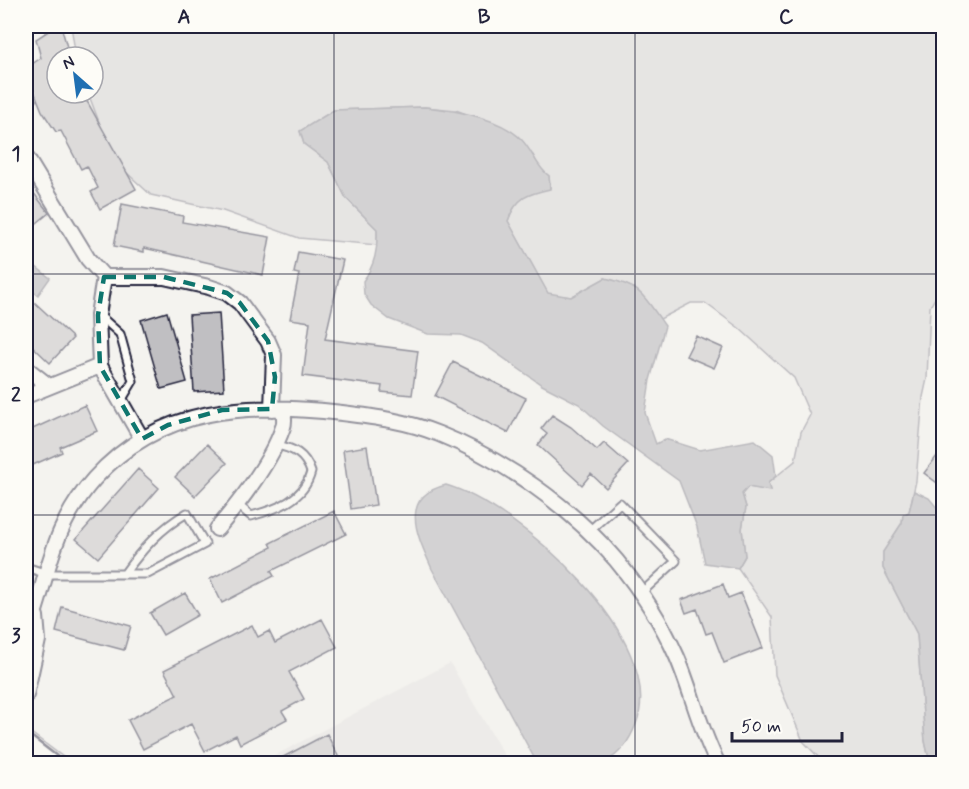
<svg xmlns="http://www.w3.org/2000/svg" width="969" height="789" font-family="Mynerve,sans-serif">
  <rect width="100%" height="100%" fill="#f4f3ef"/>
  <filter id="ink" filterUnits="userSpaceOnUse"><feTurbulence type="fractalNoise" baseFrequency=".0167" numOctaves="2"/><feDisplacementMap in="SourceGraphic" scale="12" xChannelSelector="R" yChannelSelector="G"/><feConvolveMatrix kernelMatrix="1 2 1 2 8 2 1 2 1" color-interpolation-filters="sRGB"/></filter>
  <g filter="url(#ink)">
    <path fill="#e4e3e2" d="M450,663L507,760L499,764H259Z"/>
    <path fill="#d5d4d5" stroke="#7c7b88" stroke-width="1.5" d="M71,26H943V284L930,307L927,379L923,397L916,481L909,512L903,515L902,523L883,552V568L917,634L925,741L930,763H824L803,741L775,675L772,617L738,568L745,556L742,529L746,507L742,494L748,487L770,490L768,483L795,461L801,432L810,415L794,378L739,328L705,303H691L660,319C641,292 638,286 605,278L571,297L548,294L508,221C517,195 526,195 550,188L549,176L540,169L533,155L479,119L456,110L425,107L334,110L300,131L304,144L328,162L346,198L377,229V245L299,238L223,211L151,195L114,161L88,93H93V57H76Z
      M26,729L71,763H26Z"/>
    <path fill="#acacb2" stroke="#757582" stroke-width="1.5" d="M425,107C453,110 500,118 521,139C532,150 536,166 549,176L550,189C528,194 516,197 508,221L548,293L571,297L605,278C643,287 643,295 665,326L650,380L645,413L656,444L665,439L700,450L755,440L773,455L776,476L768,483L770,491L748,487L742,494L746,507L742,529L745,556L738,568L705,563L697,527L679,481L603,426L579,404L542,385L482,343L461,335L428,334L389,319L371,305L364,294L363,281C375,265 378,249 377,229L346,198L328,162L304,144L300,131L334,110Z
      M26,259L50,278L38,295L26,287Z
      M446,485C518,506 669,640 636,724C630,740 621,754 605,762C593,768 553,764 537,763L432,569C418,537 397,497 446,485Z
      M914,491L929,498L943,515V763H930L925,741L917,634L883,568V552L902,523L903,515L909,512Z"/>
    <path fill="#c0bfc2" stroke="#22223b" stroke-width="1.5" d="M56,26H61L67,47L65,49L67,57H57V93H79L88,103L136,189L100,209L91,192L98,188L87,166L81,169L61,131L56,132L42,111L26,71V68L41,58L36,39Z
      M26,183L49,213L26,232Z
      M122,204L183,216L182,222L270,237L263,275L144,248V252L114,246Z
      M298,252L343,260L325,339L418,351L412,395L381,392L382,386L303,376L310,322L290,319L299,274L294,273Z
      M32,300L73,338L50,363L26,340V307Z
      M167,312L187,382L161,389L141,320Z
      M219,313L224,390L194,392L189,315Z
      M696,336L723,348L714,368L686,356Z
      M453,362L526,398L508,433L435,396Z
      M85,405L97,431L60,447L62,452L26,468V432Z
      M552,415L571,427L597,450L604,443L628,464L606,488L591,474L582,485L538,445L547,434L541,429Z
      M207,444L227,463L195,496L175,477Z
      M367,446L376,505L351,509L343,450Z
      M944,447V488L924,473Z
      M138,469L159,488L98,558L76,539Z
      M334,511L346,534L271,571L274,576L222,603L210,579L272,547L270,543Z
      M723,584L728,598L741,593L763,648L724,663L712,632L706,634L697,609L686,613L681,600Z
      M185,593L198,615L163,635L150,613Z
      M62,607L131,626L124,650L56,632Z
      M322,619L337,647L289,672L304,699L282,711L287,719L240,744L236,735L205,751L191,724L143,749L128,720L177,695L164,670L252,625L258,637L269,631L275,643Z
      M327,734L342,764H270Z"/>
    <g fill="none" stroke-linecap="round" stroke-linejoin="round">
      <g stroke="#22223b" stroke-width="11">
        <path id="lane" d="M100,316L120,334L133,381L121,401
          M238,505L251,516C277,509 304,500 311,472C305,454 293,448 276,445
          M588,532L620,503L676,561L640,594
          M26,567L47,574H148L205,544L187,513C160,529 143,548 124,574"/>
      </g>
      <g stroke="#22223b" stroke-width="18">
        <path id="street" d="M26,157L88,259L104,277L98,315L100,366L142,439
          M104,277H164L209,287L227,293L240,303L268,341L274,355L272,409
          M26,368L49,386
          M26,396L100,366
          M217,529C239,503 272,460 283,427C285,422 284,415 283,409
          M26,637C49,578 49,530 94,479C160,405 250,402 342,413C375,417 407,421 439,434C504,460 570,506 616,560C640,589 662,623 677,657C692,692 700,730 718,764
          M26,695L38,640L36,616"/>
      </g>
      <g stroke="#22223b" stroke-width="26">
        <path id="primary" d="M26,747L48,764"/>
      </g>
      <use href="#lane" stroke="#fdfcf7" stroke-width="7"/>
      <use href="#street" stroke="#fdfcf7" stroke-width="14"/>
      <use href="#primary" stroke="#fdfcf7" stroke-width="21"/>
    </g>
  </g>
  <path d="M0 0H969V789H0ZM104,277H164L227,293L240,303L268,341L275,377L272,409L222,410L168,425L142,439L100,366L98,315Z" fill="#f4f3ef" fill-opacity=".55" fill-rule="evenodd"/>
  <path fill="none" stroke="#0f766e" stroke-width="4.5" stroke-dasharray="12 8" stroke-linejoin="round" d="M104,277H164L227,293L240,303L268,341L275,377L272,409L222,410L168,425L142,439L100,366L98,315Z"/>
  <path fill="none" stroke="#22223b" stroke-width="1.5" stroke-opacity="0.55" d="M334,26V764M635,26V764M26,274H944M26,515H944"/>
  <rect width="969" height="789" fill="none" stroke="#fdfcf7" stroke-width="66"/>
  <g transform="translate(75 75) rotate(332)"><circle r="28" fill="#fdfcf7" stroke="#a5a5ac" stroke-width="1.5"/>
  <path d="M0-4.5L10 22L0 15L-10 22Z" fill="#1f6fb2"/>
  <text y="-9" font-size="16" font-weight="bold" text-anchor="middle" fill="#22223b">N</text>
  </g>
  <path d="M732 732v9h110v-9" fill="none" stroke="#22223b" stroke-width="3"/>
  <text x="741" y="732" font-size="18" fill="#22223b" stroke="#fdfcf7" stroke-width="4.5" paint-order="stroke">50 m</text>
  <rect x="33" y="33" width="903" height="723" fill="none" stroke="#22223b" stroke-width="2"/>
  <g font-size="20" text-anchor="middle" font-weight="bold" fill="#22223b">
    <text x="184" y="23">A</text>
    <text x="484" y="23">B</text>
    <text x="786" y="23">C</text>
    <text x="16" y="160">1</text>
    <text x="16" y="401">2</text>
    <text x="16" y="642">3</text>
  </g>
</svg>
